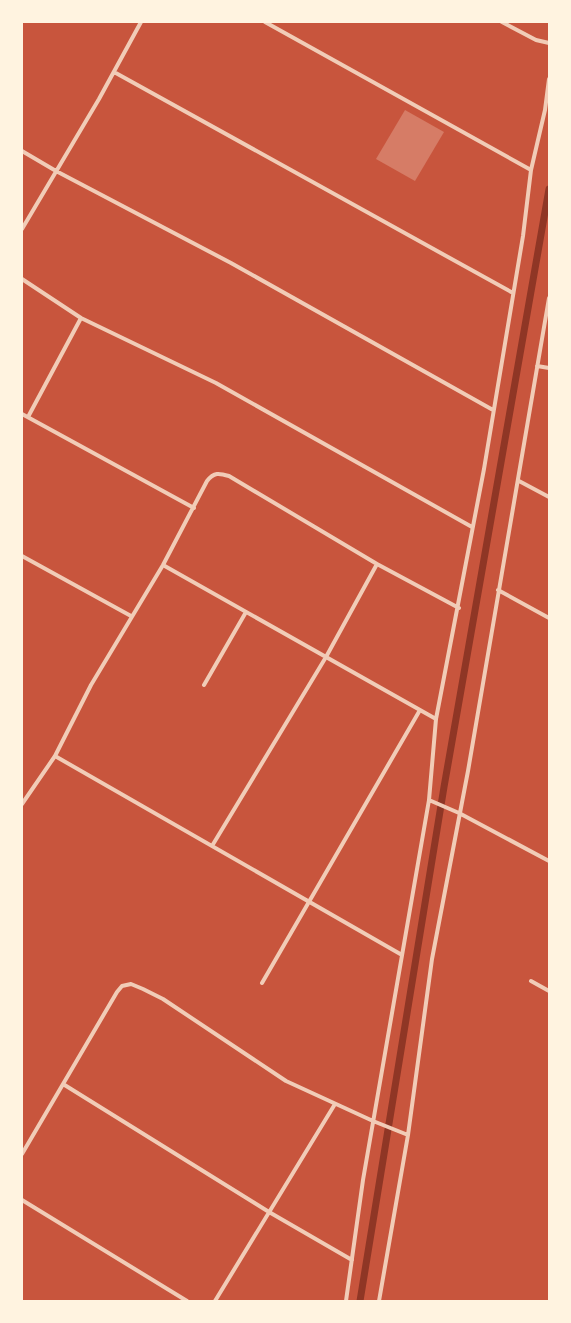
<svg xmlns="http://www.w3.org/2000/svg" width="571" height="1323" font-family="Signika,sans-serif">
  <rect width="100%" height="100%" fill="#c8553d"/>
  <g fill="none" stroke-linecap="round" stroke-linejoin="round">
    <path stroke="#8f3625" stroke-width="7" d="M360,1301L444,787L549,189"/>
  </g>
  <path fill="#d67c66" d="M405,110L444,132L415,181L376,159Z"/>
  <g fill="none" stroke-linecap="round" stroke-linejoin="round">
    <path stroke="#f1ccb7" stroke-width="4" d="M265,22L531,170
      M502,22L536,40L549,43
      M114,72L513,293
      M22,151L56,171L231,263L493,410
      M22,229L99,99L141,22
      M22,279L81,318L216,383L472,527
      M537,366L549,368
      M22,414L194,508
      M28,417L81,318
      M519,481L549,497
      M22,556L131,616
      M163,565L436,719
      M498,590L549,618
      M204,685L246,612
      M55,756L402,955
      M429,800L459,813L549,861
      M22,804L55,756L91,685L163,565L207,481C214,472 219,473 229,476L377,564L459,608
      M212,846L326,657L377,564
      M531,981L549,991
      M262,983L420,710
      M63,1084L269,1212L352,1260
      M22,1154L117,992L122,986L131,984L143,989L163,999L286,1081L373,1121L408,1135
      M22,1200L187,1301
      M215,1301L335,1104
      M346,1301L363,1180L429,800L436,719L484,469L523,236L531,170L545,110L549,79
      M379,1301L408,1135L432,959L468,771L549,298"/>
  </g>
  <rect width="571" height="1323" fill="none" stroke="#fff3e0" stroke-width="46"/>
</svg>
